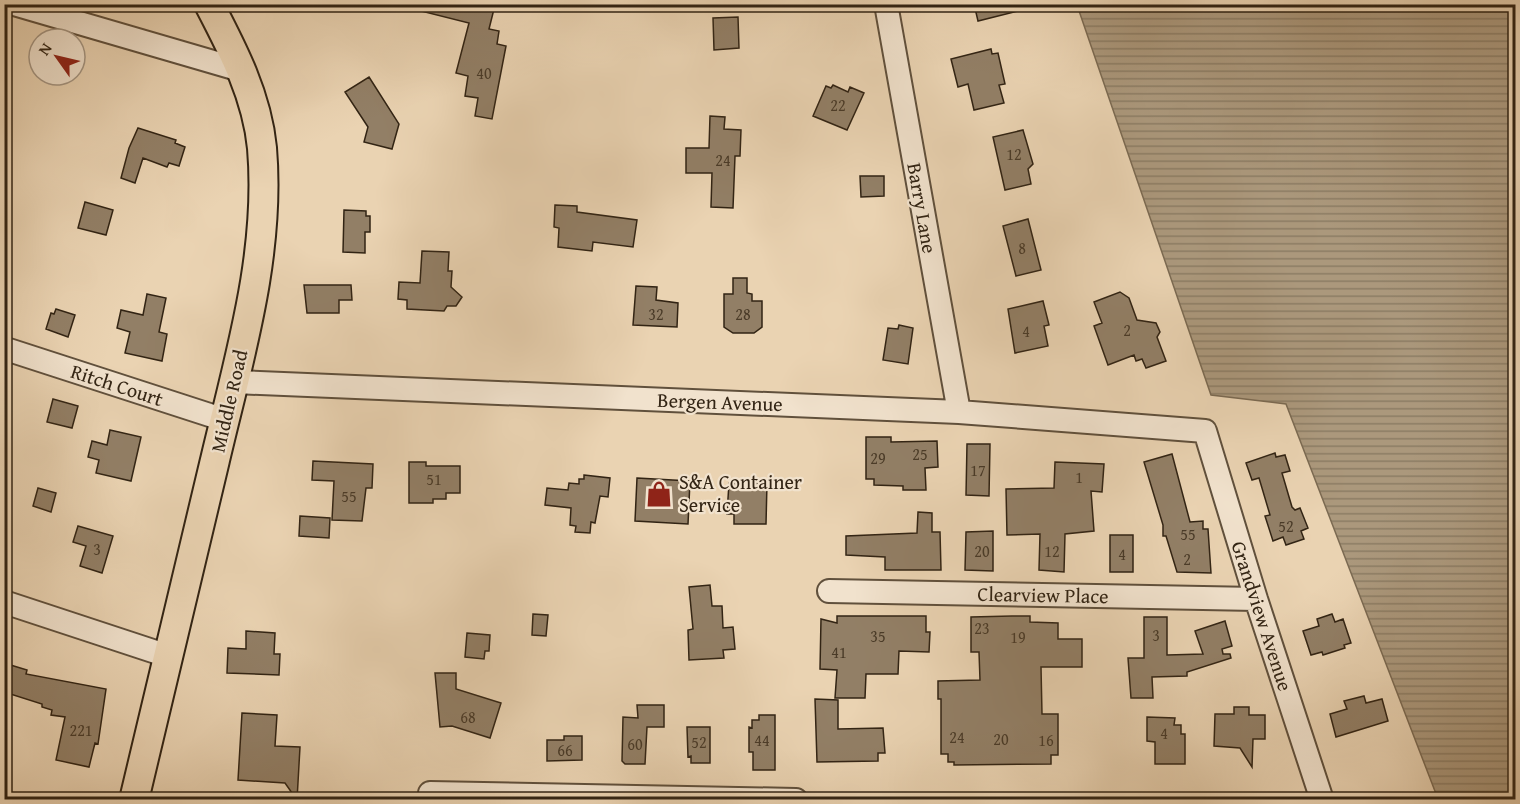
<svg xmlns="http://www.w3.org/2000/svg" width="1520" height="804" font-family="'Gentium Book Plus',serif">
  <defs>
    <pattern id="water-rules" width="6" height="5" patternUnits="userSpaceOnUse" patternTransform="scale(1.5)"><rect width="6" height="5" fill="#ab987c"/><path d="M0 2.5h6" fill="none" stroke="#8c7c64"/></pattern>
  </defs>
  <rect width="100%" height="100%" fill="#ead3b2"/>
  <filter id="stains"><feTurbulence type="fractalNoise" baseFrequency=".00333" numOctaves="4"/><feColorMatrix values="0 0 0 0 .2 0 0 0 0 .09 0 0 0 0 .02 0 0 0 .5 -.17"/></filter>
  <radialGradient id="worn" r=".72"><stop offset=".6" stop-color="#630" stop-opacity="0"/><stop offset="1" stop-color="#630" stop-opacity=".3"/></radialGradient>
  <path fill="url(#water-rules)" stroke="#7b6a52" stroke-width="1.5" d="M1077,5H1515V799H1438L1286,404L1211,395Z"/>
  <path fill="#927f66" stroke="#322414" stroke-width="1.5" d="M418,4H475L494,9L489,29L499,31L497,44L506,46L492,119L475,116L478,98L465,96L468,76L456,73L469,23L417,10Z
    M974,4H1022V10L978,21Z
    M738,17L739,48L714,50L713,18Z
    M991,49L992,54L998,53L1005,84L999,85L1004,103L974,110L968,84L958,87L951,59Z
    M369,77L399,124L392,149L364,142L368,127L345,92Z
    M833,85L848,92L850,87L864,93L847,130L813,116L826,86L831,88Z
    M710,116L725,117L724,129L741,130L740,156H735L733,208L711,207L712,173H686V148H709Z
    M138,128L176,140L175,143L185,147L179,166L169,163L167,167L143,158L135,183L121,178L129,148Z
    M1023,130L1033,164L1028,169L1031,184L1005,190L993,137Z
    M860,176H884V196L861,197Z
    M85,202L113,210L106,235L78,228Z
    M555,205L577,206V212L637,220L633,247L593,242L592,251L558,247L559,228L554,227Z
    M344,210L366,211V216H370V232H365V253L343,252Z
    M1028,219L1041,270L1016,276L1003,226Z
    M422,251L449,252L448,271H452L451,287L462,297L456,306H447L444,311L407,309V300L398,299L399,282L420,283Z
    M733,278H747V293L752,294V301H762V327L754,333H733L724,327V294H733Z
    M304,285H351L352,300H339V313H307Z
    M636,286L657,287L656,300L678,303L677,327L633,325Z
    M1120,292L1129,298L1137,320L1156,323L1160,332L1157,337L1166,361L1146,368L1142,359L1136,361L1134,355L1108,365L1094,326L1102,323L1094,302Z
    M147,294L166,298L159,332L167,334L162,361L125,353L130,332L117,328L121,310L143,315Z
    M1043,301L1049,325L1044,326L1048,346L1015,353L1008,309Z
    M56,309L75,315L68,337L46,329L51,313L54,314Z
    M899,325L913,328L908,364L883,360L888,328L898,329Z
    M53,399L78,406L72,428L47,422Z
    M110,430L141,437L131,481L96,473L99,460L88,457L92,441L107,445Z
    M866,437H891V442L937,441L938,467L925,468L926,490H903V486L874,485V479H866Z
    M967,444H990L989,496L966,495Z
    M1275,453L1276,457L1285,455L1290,471L1282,473L1292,507L1295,510L1300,508L1308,528L1301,531L1304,539L1286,545L1283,537L1273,541L1265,516L1270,515L1259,478L1252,480L1246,463Z
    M1172,454L1190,522L1203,521V529H1208L1211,573L1177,572L1166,536H1163V525L1144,462Z
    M313,461L373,464L372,488H366L362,521L332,520L334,481L312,480Z
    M409,462H426V466H460V493H446V499H433V503H409Z
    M1055,462L1104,464L1102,492L1091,491L1094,531L1065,534L1064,572L1039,570L1040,534L1007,535L1006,489L1054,488Z
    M584,475L610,478L608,497L600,496L595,523L591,522L590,533L575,532L576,526L570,525L571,508L545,505L547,488L568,490L569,483L579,484V479H584Z
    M637,478L690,481L688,524L635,521Z
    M729,483H767L766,524H734V514H727Z
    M38,488L56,493L51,512L33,506Z
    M918,512L932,513V532H940L941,570H885V557L846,555V536L917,533Z
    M300,516L330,518L329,538L299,536Z
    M78,526L113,536L102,573L80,566L86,546L73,542Z
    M993,531V571L965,570L966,532Z
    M1110,535H1133V572H1110Z
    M710,585L712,606H722L723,628L733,627L735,649L723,650L724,658L689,660L688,630L693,629L689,587Z
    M533,614L548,615L546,636L532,635Z
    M1332,614L1335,622L1343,619L1351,643L1344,645L1345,648L1323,655L1322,652L1311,655L1303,631L1319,626L1317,619Z
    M837,616H926V632H930L929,652L899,651L898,674H866L865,698H835L837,670L820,669L821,619L837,623Z
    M1012,616H1030V622L1058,623V639H1082V667H1041L1042,714H1058V755H1051V764L954,765V762H948V754H941V699H938V681L980,680L979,652H971V617Z
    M1144,617H1167V655L1203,654L1195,631L1225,621L1232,646L1222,649L1223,654H1230L1231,658L1187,672V676L1152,677L1153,698H1131L1128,658H1144Z
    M246,631L275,633L274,654H280L279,675L227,673L228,648L246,649Z
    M467,633L490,635L489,651H485L484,659L465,657Z
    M4,663L27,670L26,674L106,689L98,744L95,743L89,767L56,760L65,717L51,715L52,710L42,707V704L4,692Z
    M435,673H456V689L501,703L490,738L452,726L440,727Z
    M1364,696L1366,703L1382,699L1388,721L1336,737L1330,714L1347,709L1344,701Z
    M815,699L838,700V729L883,728L885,753H878V761L817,762Z
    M637,705H664V727H647L645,764H625L622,761L623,717L638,718Z
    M1234,707H1249V715H1265V739H1253L1252,767L1240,748L1214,746L1215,714H1234Z
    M242,713L277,715L275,746L300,747L297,800L285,783L238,780Z
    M759,715H775V770H753V752H749V727L752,728V720H759Z
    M1147,717L1175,718L1174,725H1181V734H1185V764H1155V742L1147,741Z
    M687,727H710V763H691V756L688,757Z
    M564,736H582V760L547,761V740H564Z"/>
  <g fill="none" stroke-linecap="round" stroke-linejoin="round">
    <g stroke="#60503c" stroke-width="26">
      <path id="minor" d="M14,4L244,71
        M886,4L959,412
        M9,350L225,420
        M235,382L959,412L1205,431L1256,599L1322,800
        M829,591L1256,599
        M4,602L168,656
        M430,793L796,800"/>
    </g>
    <g stroke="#322414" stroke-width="32">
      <path id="major" d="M134,800C161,686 188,573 215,460C239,358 271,254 262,148C257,96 233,50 209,4"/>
    </g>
    <use href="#minor" stroke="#f1e2cd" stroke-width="22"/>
    <use href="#major" stroke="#ead3b2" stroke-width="28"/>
  </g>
  <defs>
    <g id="shop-bare" transform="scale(2.07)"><path d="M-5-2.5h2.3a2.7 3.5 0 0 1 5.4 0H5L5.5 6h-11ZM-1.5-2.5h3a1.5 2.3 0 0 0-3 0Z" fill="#8f2418" stroke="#f1e2cd" stroke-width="2.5" paint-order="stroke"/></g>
  </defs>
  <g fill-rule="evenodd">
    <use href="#shop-bare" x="659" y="494"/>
  </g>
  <g text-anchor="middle" stroke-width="4.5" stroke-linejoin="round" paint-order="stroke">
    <g font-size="16" fill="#4a3b28">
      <text x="484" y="79">40</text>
      <text x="838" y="111">22</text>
      <text x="1014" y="160">12</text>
      <text x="723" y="166">24</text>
      <text x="1022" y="254">8</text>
      <text x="656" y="320">32</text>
      <text x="743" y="320">28</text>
      <text x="1127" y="336">2</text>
      <text x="1026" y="337">4</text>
      <text x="920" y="460">25</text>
      <text x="878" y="464">29</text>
      <text x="978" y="476">17</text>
      <text x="1079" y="483">1</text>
      <text x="434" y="485">51</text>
      <text x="349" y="502">55</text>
      <text x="1286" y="532">52</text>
      <text x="1188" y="540">55</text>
      <text x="97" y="555">3</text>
      <text x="982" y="557">20</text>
      <text x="1052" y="557">12</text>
      <text x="1122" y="560">4</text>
      <text x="1187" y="565">2</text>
      <text x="982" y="634">23</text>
      <text x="1156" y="641">3</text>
      <text x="878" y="642">35</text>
      <text x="1018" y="643">19</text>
      <text x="839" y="658">41</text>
      <text x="468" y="723">68</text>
      <text x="81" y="736">221</text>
      <text x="1164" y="739">4</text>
      <text x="957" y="743">24</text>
      <text x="1001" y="745">20</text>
      <text x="762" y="746">44</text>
      <text x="1046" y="746">16</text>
      <text x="699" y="748">52</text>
      <text x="635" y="750">60</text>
      <text x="565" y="756">66</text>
    </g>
    <g font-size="20" fill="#322414" stroke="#f1e2cd">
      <text transform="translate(922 208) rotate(80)" y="7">Barry Lane</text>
      <text transform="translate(117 385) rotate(18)" y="7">Ritch Court</text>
      <text transform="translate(229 401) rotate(-77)" y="7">Middle Road</text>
      <text transform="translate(720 402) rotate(2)" y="7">Bergen Avenue</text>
      <text transform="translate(1043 595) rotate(1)" y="7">Clearview Place</text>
      <text transform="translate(1262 616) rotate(72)" y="7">Grandview Avenue</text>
    </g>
    <g font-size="20" fill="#322414" stroke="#f1e2cd" text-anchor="start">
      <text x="679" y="489">S&amp;A Container<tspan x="679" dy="23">Service</tspan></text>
    </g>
  </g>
  <rect width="1520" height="804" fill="none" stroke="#ead3b2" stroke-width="24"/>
  <rect x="6" y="6" width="1508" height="792" fill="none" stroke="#322414" stroke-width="3"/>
  <rect x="12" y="12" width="1496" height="780" fill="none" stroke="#322414" stroke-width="1.5"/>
  <g transform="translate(57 57) rotate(304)"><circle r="28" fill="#f1e2cd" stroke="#a59683" stroke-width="1.5"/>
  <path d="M0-4.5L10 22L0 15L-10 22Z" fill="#8f2418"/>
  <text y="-9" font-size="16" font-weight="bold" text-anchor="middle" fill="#322414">N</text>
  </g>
  <rect width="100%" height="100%" filter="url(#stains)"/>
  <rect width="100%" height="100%" fill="url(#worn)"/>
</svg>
